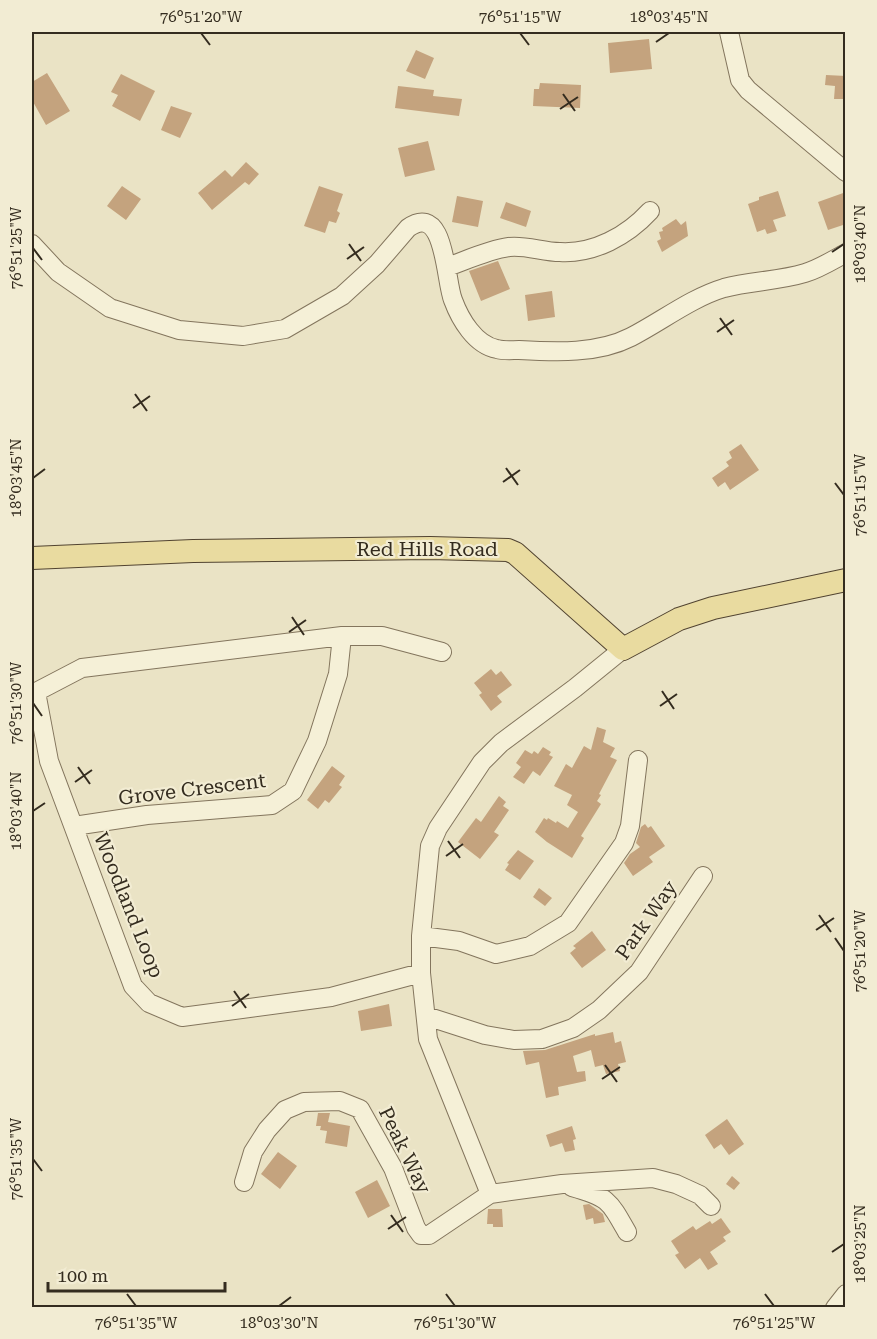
<svg xmlns="http://www.w3.org/2000/svg" width="877" height="1339" font-family="'Roboto Serif',serif">
  <rect width="100%" height="100%" fill="#eae3c5"/>
  <path fill="#c4a37e" d="M649,39L652,69L610,73L608,43Z
    M416,50L434,58L425,79L406,71Z
    M47,73L70,111L46,125L32,100V82Z
    M121,74L155,91L140,121L112,106L118,95L111,92Z
    M826,75L846,76V99H834L835,86L825,85Z
    M540,83L581,85L580,108L533,106L534,89H539Z
    M398,86L434,90L433,96L462,99L459,116L395,108Z
    M171,106L192,113L180,138L161,130Z
    M428,141L435,170L405,177L398,148Z
    M246,162L259,174L249,185L245,182L212,210L198,193L225,170L232,177Z
    M122,186L141,199L126,220L107,206Z
    M319,186L343,194L337,211L340,213L336,223L329,221L325,233L304,226Z
    M778,191L786,216L773,220L777,231L767,234L765,229L757,232L748,204L759,200V197Z
    M846,192V224L828,230L818,202Z
    M457,196L483,201L478,227L452,222Z
    M506,202L531,211L526,227L500,218Z
    M676,219L681,225L686,221L688,236L662,252L657,241L661,239L659,232L663,231L662,228Z
    M498,261L510,289L481,301L469,271Z
    M552,291L555,317L528,321L525,295Z
    M741,444L759,470L730,490L725,482L718,487L712,478L729,466L726,462L732,458L729,452Z
    M491,669L496,675L501,671L512,685L497,696L502,702L491,711L479,695L482,693L474,683Z
    M597,727L606,730L603,742L615,748L610,757L617,760L599,794L601,795L597,801L601,804L581,836L584,838L572,858L547,842L535,832L544,818L547,820L548,818L556,823L557,821L568,828L578,812L567,805L572,795L554,786L566,764L572,768L584,746L591,750Z
    M543,747L551,752L549,755L553,757L540,776L533,771L524,784L513,777L521,767L516,763L525,750L532,754L534,751L538,754Z
    M332,766L345,776L339,785L342,787L329,803L325,800L318,809L307,800Z
    M499,796L506,802L503,806L509,810L494,832L499,835L480,859L458,842L476,818L481,822Z
    M645,824L648,828L651,826L665,846L649,857L653,862L633,876L624,863L630,854L640,847L636,843L641,827Z
    M518,850L534,861L520,880L505,870L509,864L507,863Z
    M539,888L552,898L545,906L533,897Z
    M592,931L606,950L582,968L570,953L576,948L573,946Z
    M389,1004L392,1026L361,1031L358,1011Z
    M613,1032L615,1043L621,1041L626,1062L618,1064L620,1071L606,1074L603,1065L595,1067L591,1050L573,1056L577,1072L585,1071L586,1081L558,1087L559,1095L546,1098L539,1062L526,1065L523,1051L545,1050L595,1034V1036Z
    M318,1113H330L328,1122L350,1126L347,1147L325,1143L327,1131L320,1130L321,1126H316Z
    M727,1119L744,1144L729,1155L721,1144L714,1149L705,1135Z
    M572,1126L576,1139L573,1140L575,1150L565,1152L562,1143L550,1147L546,1135Z
    M278,1152L297,1166L280,1189L261,1174Z
    M732,1176L740,1183L734,1190L726,1184Z
    M377,1180L390,1206L368,1218L355,1192Z
    M589,1204L603,1214L605,1222L594,1224L593,1218L586,1220L583,1205Z
    M488,1209H502L503,1227H493V1224H487Z
    M721,1218L731,1232L723,1237L726,1241L710,1252L718,1264L708,1270L700,1258L685,1269L675,1255L679,1253L671,1241L693,1226L696,1230L710,1221L712,1224Z"/>
  <g fill="none" stroke-linecap="round" stroke-linejoin="round">
    <g stroke="#83755d" stroke-width="20">
      <path id="minor" d="M729,32L740,80L748,90L846,172
        M32,244L58,272L110,308L179,330L243,336L285,329L342,296L377,264L408,228C446,201 445,281 453,300C460,319 475,345 497,349C504,351 512,350 519,350C556,352 598,354 631,337C662,321 691,298 724,288C750,281 779,281 805,273C819,269 833,260 846,253
        M447,267C467,260 488,250 509,247C526,245 543,252 560,252C594,254 627,236 650,211
        M36,692L49,761L133,986L149,1003L182,1017L331,997L421,973
        M36,692L82,668L342,636H382L442,652
        M74,826L147,815L272,805L293,791L317,741L338,674L342,636
        M421,936L459,941L496,954L530,946L568,923L624,843L630,826L638,760
        M426,1016L485,1035L514,1040L542,1039L573,1028L599,1010L639,972L703,876
        M244,1182L253,1152L267,1130L285,1110L304,1102L340,1101L360,1109L393,1168L416,1228L421,1235H429L490,1194L562,1184L653,1178L676,1184L700,1195L711,1206
        M572,1187C608,1197 609,1200 627,1232
        M490,1194L428,1039L421,973V936L430,846L438,828L482,762L501,743L575,688L623,649
        M835,1308L846,1294"/>
    </g>
    <g stroke="#514330" stroke-width="24">
      <path id="major" d="M32,558L193,551L430,548L508,550L515,553L623,649L679,619L713,608L846,580"/>
    </g>
    <use href="#minor" stroke="#f5f0d7" stroke-width="18"/>
    <use href="#major" stroke="#e9dba0" stroke-width="22"/>
  </g>
  <path fill="none" stroke="#342c1f" stroke-width="2" d="M201,33L210,45M520,33L529,45M656,42L669,33M563,94L575,111M560,109L578,97M349,244L361,261M33,248L42,260M832,252L844,244M347,259L364,247M720,318L732,335M717,332L734,320M135,394L147,411M133,408L150,396M506,468L518,485M33,478L45,469M503,482L520,470M835,483L844,495M292,617L304,635M289,632L306,620M662,691L674,709M33,703L42,716M660,706L677,694M78,767L90,784M75,782L92,770M33,811L45,803M448,841L460,858M446,856L463,844M819,915L831,932M816,930L834,918M835,938L844,951M234,991L246,1008M232,1006L249,994M605,1065L617,1082M602,1079L620,1067M33,1159L42,1171M391,1215L403,1232M388,1229L406,1217M832,1252L844,1244M127,1294L136,1306M446,1294L455,1306M765,1294L774,1306M279,1306L291,1297"/>
  <g text-anchor="middle" stroke-width="4.5" stroke-linejoin="round" paint-order="stroke">
    <g font-size="20" fill="#342c1f" stroke="#f2ecd3">
      <text x="427" y="556">Red Hills Road</text>
      <text transform="translate(192 789) rotate(-7)" y="7">Grove Crescent</text>
      <text transform="translate(129 905) rotate(68)" y="7">Woodland Loop</text>
      <text transform="translate(646 920) rotate(-55)" y="7">Park Way</text>
      <text transform="translate(405 1150) rotate(64)" y="7">Peak Way</text>
    </g>
  </g>
  <rect width="877" height="1339" fill="none" stroke="#f2ecd3" stroke-width="66"/>
  <path d="M48 1282v9h177v-9" fill="none" stroke="#342c1f" stroke-width="3"/>
  <text x="57" y="1282" font-size="18" fill="#342c1f" stroke="#f2ecd3" stroke-width="4.5" paint-order="stroke">100 m</text>
  <rect x="33" y="33" width="811" height="1273" fill="none" stroke="#342c1f" stroke-width="2"/>
  <g font-size="15" text-anchor="middle" fill="#342c1f">
    <text x="201" y="22">76°51'20"W</text>
    <text x="520" y="22">76°51'15"W</text>
    <text x="669" y="22">18°03'45"N</text>
    <text transform="translate(860 244) rotate(-90)" y="5">18°03'40"N</text>
    <text transform="translate(16 248) rotate(-90)" y="5">76°51'25"W</text>
    <text transform="translate(16 478) rotate(-90)" y="5">18°03'45"N</text>
    <text transform="translate(860 495) rotate(-90)" y="5">76°51'15"W</text>
    <text transform="translate(16 703) rotate(-90)" y="5">76°51'30"W</text>
    <text transform="translate(16 811) rotate(-90)" y="5">18°03'40"N</text>
    <text transform="translate(860 951) rotate(-90)" y="5">76°51'20"W</text>
    <text transform="translate(16 1159) rotate(-90)" y="5">76°51'35"W</text>
    <text transform="translate(860 1244) rotate(-90)" y="5">18°03'25"N</text>
    <text x="136" y="1328">76°51'35"W</text>
    <text x="279" y="1328">18°03'30"N</text>
    <text x="455" y="1328">76°51'30"W</text>
    <text x="774" y="1328">76°51'25"W</text>
  </g>
</svg>
